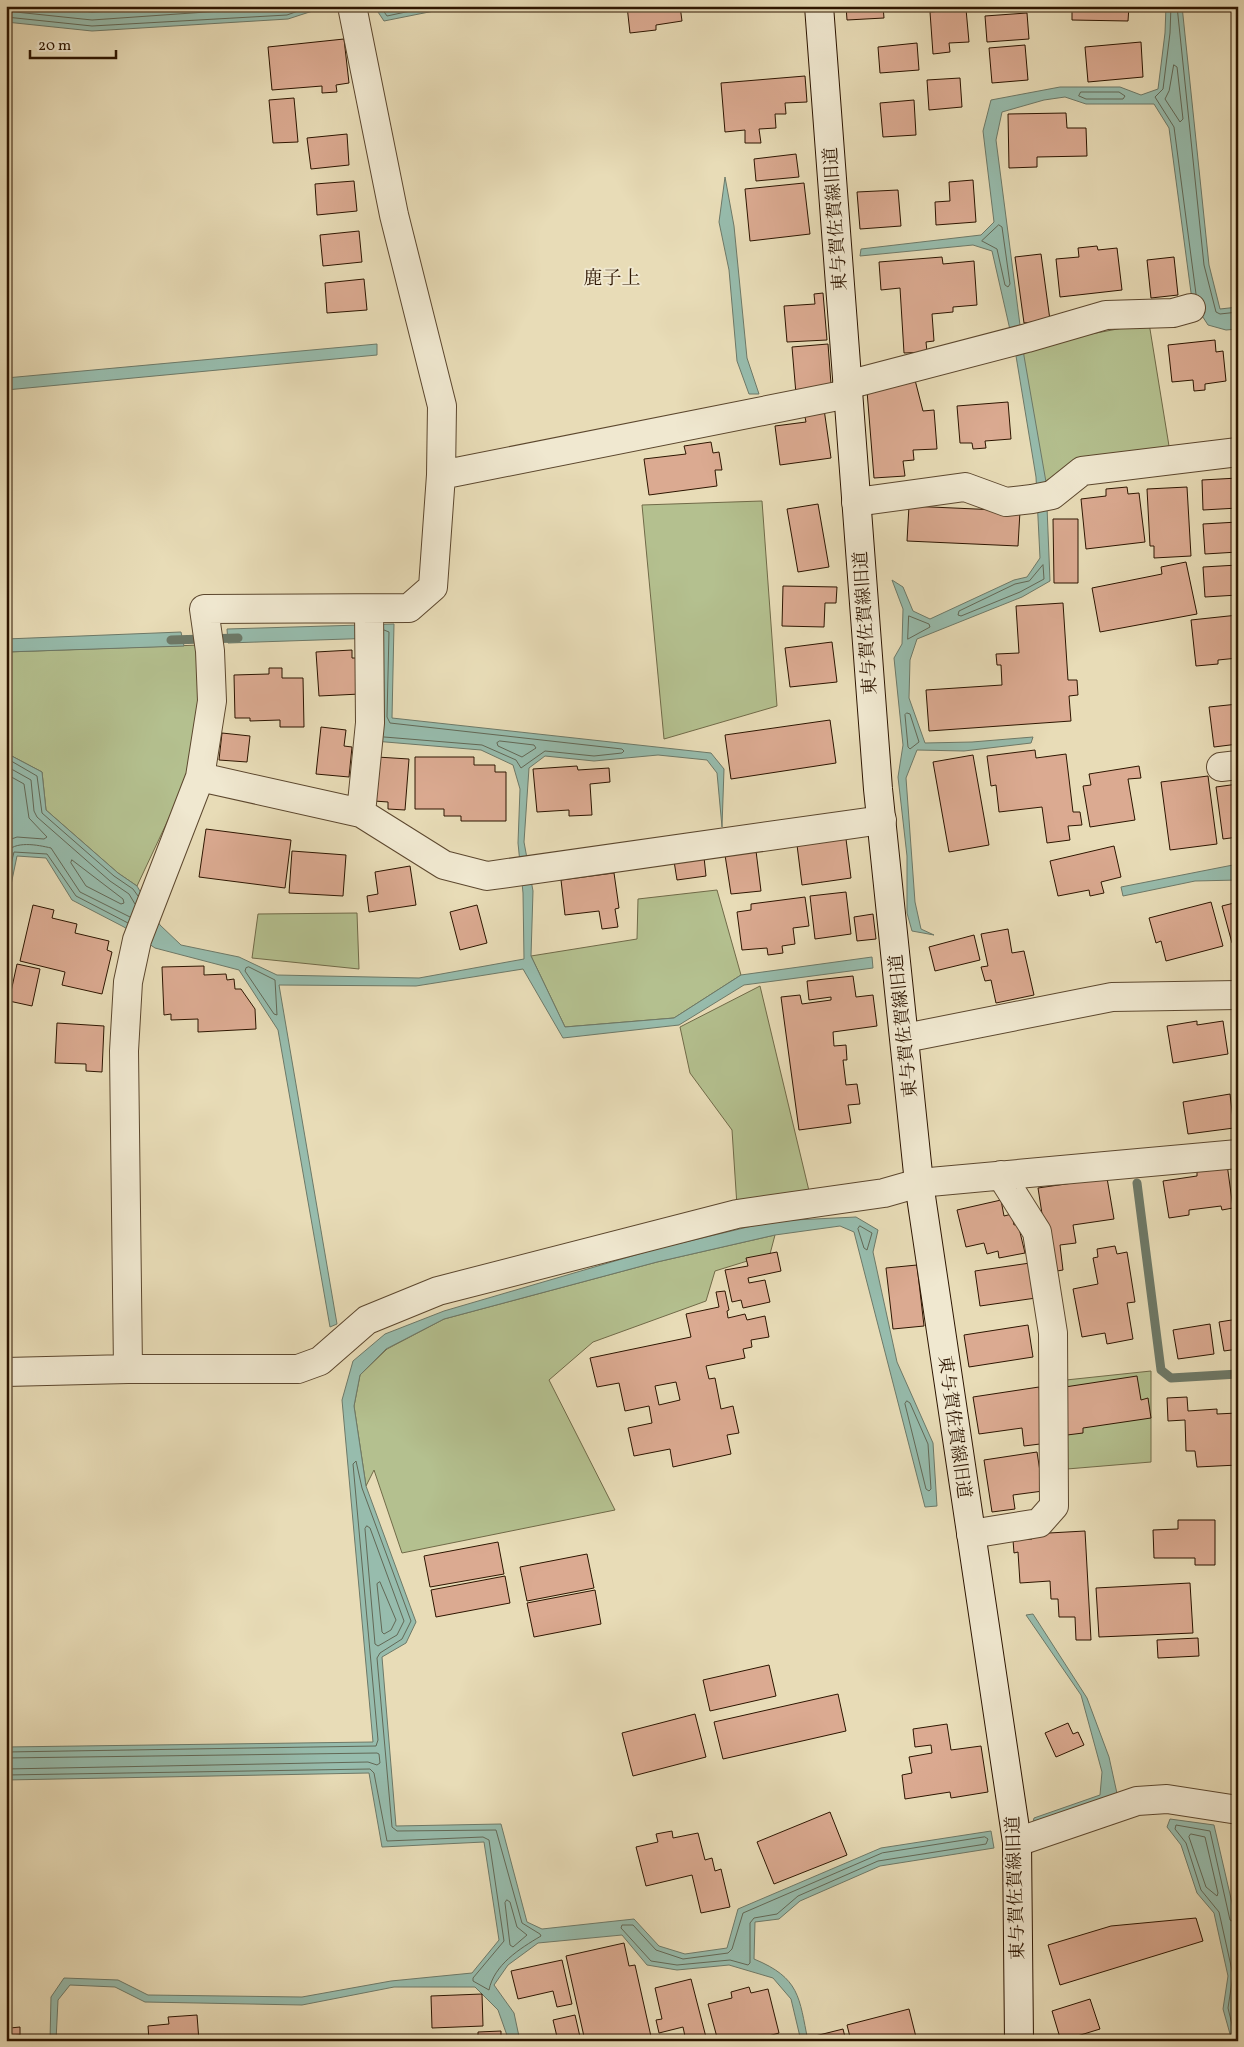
<svg xmlns="http://www.w3.org/2000/svg" width="1244" height="2047" font-family="Vollkorn,'Noto Serif JP',serif">
  <rect width="100%" height="100%" fill="#e8dcb7"/>
  <filter id="stains"><feTurbulence type="fractalNoise" baseFrequency=".004" numOctaves="4"/><feColorMatrix values="0 0 0 0 .2 0 0 0 0 .09 0 0 0 0 .02 0 0 0 .5 -.17"/></filter>
  <radialGradient id="worn" r=".72"><stop offset=".6" stop-color="#630" stop-opacity="0"/><stop offset="1" stop-color="#630" stop-opacity=".3"/></radialGradient>
  <path fill="#b4c08f" stroke="#706a48" d="M1149,323L1169,446L1079,462L1042,483L1017,348Z
    M762,501L777,706L664,739L642,505Z
    M200,645L205,700L192,769L137,886L118,873L46,810L42,772L6,753V652Z
    M717,890L741,975L674,1018L565,1027L531,956L637,939L638,899Z
    M357,913L359,969L252,958L258,914Z
    M760,986L810,1195L737,1206L732,1130L690,1073L680,1027Z
    M775,1235L770,1254L715,1271L706,1301L593,1342L549,1380L615,1510L402,1553L374,1470L366,1486L354,1406L360,1375L387,1349L444,1319L657,1262Z
    M1151,1371V1462L1067,1469L1066,1380Z"/>
  <path fill="#97bcad" stroke="#6d7968" d="M6,6H328L288,19L92,31L6,22Z
    M374,6H459L384,21Z
    M1166,6H1182L1209,265L1220,309L1238,307V329L1226,330L1208,325L1192,300L1169,128L1154,104H1086L1065,97L1044,100L1002,112L996,140L1024,356L1046,482L1050,581L1022,597L917,639L910,660L909,698L925,743L972,742L1033,737L1031,743L964,751L917,750L906,778L915,902L921,929L934,935L912,931L907,913V856L898,777L903,745L894,658L902,644L903,609L892,580L903,587L913,611L930,619L1014,580L1027,577L1040,558L1036,477L1016,356L992,251L973,245L860,256L861,249L981,235L994,222L983,131L991,100L1060,87H1120L1141,95L1158,89L1165,33Z
    M725,177L734,226L747,358L759,394H749L737,361L729,270L719,222Z
    M377,344V355L6,390V378Z
    M394,624L392,718L711,753L724,769L722,827L717,773L707,760L658,755L594,761L545,756L529,768L524,842L533,891L531,956L565,1027L674,1018L741,975L872,957L873,968L744,985L679,1025L563,1038L523,969L416,986L279,985L337,1324L330,1327L278,1030L239,970L155,948L124,927L72,900L46,858L17,856L6,909V753L42,772L46,810L118,873L137,886L160,925L181,945L239,957L277,975L419,978L524,959L523,893L518,843L520,789L513,765L481,750L374,741L377,638L228,643L227,629Z
    M181,632L184,646L6,652V639Z
    M1238,864V880L1195,881L1123,896L1121,887Z
    M856,1217L878,1230L873,1252L897,1362L933,1443L937,1506L925,1507L854,1232L840,1226L775,1235L657,1262L444,1319L386,1349L360,1375L354,1406L366,1486L416,1622L406,1643L382,1657L396,1826L501,1824L527,1922L542,1929L634,1919L659,1946L685,1954L727,1948L738,1909L881,1848L991,1831L994,1848L880,1866L800,1901L779,1919L755,1922L754,1959C800,1978 799,1997 808,2041H801L791,1999L773,1978L729,1965L677,1970L647,1965L622,1935L538,1943L508,1965L494,1985L514,2013L520,2041H509L498,2010L475,1987H394L302,2005L145,2002L115,1987L70,1985L58,2000L56,2041H50L51,1997L64,1978L118,1980L148,1995L302,1997L391,1981L472,1973L499,1940L484,1842L382,1847L369,1773L6,1780V1747L373,1742L342,1400L353,1361L385,1334L444,1311L656,1249L773,1221Z
    M1033,1614L1087,1698L1109,1757L1118,1798L1032,1826L1034,1818L1100,1795L1102,1772L1081,1695L1026,1615Z
    M1170,1819L1214,1825L1238,1929V2041H1232L1223,2009L1228,1976L1214,1913L1197,1893L1181,1845L1167,1827Z"/>
  <g fill="none" stroke-linecap="round" stroke-linejoin="round">
    <path stroke="#626856" stroke-width="1" d="M39,6L92,12L193,6
      M380,6L387,16L434,6
      M1171,6L1170,33L1163,89L1155,97L1174,127L1196,294
      M1177,6L1204,265L1216,312L1220,314L1238,312
      M6,11L92,20L292,6
      M6,17L92,26L287,15L312,6
      M1174,65L1177,67L1183,119L1180,122L1165,99L1169,91Z
      M1081,92H1119L1125,96L1123,99H1086L1079,96Z
      M999,225L1002,227L1010,284L1008,287L1005,285L997,249L982,241Z
      M1043,565L1044,579L1020,592L961,616L958,615L959,611L1015,584L1029,581Z
      M909,616L929,624L930,627L908,639Z
      M907,713L910,714L919,742L910,749L908,747L905,715Z
      M384,737L482,745L516,760L521,768L545,751L594,756L622,753L624,751L622,749L390,723L387,717L389,632L384,630
      M500,741L534,745L536,748L522,757L498,746L497,743Z
      M6,758L37,776L42,813L114,876L133,889L138,896
      M6,766L31,780L34,811L37,817L110,881L129,894L135,904
      M6,774L24,784L29,818L47,837L44,839L17,837L6,841
      M6,853C14,840 38,845 51,848L80,892L130,917
      M72,860L123,899L124,903L121,904L86,886L71,863Z
      M6,884L14,852L47,854L76,896L128,923
      M249,967L275,980L277,1015L274,1014L245,971L246,968Z
      M860,1226L872,1233L867,1250L864,1248L858,1229Z
      M907,1401L910,1403L928,1444L931,1489L929,1491L926,1489L905,1404Z
      M367,1526L370,1528L404,1621L397,1635L378,1646L375,1644L365,1529Z
      M380,1582L396,1620L391,1630L384,1634L382,1632L377,1584Z
      M6,1752L376,1746L378,1740L353,1464L356,1461L362,1488L411,1621L402,1639L380,1653L377,1658L392,1827L397,1831L496,1830L522,1923L540,1934L541,1936C519,1949 494,1965 489,1990L473,1981V1978L504,1941L489,1840L483,1837L387,1841L374,1773L370,1769L6,1775
      M6,1758L377,1753L379,1754L380,1763L377,1765L368,1762L6,1769
      M1191,1834L1205,1837L1218,1893L1217,1896L1206,1887L1189,1837Z
      M985,1837L988,1839L986,1844L878,1861L798,1896L777,1914L754,1918L750,1923V1963L748,1965L730,1960L677,1965L651,1961L621,1928L622,1925H633L656,1950L683,1959L728,1953L732,1949L743,1913L882,1853Z
      M507,1900L510,1902L517,1927L527,1935L513,1947L510,1945L505,1903Z
      M1236,2041L1228,2008L1233,1975L1219,1912L1201,1890L1186,1843L1175,1829L1176,1825L1210,1831L1230,1920L1238,1924"/>
    <path stroke="#6d7968" stroke-width="9" d="M171,640L238,638
      M1137,1183L1161,1370L1171,1378L1238,1374"/>
  </g>
  <path fill="#dbaa91" stroke="#2d1500" fill-rule="evenodd" d="M627,6H680L682,21L656,25V30L630,33Z
    M846,6H883L884,18L847,20Z
    M1072,6H1129L1128,21L1072,20Z
    M966,9L969,42L949,43L950,52L933,54L930,12Z
    M1027,13L1029,39L987,42L985,16Z
    M344,39L349,83L336,85L337,92L322,93V86L272,90L268,47Z
    M1141,42L1143,77L1088,82L1085,47Z
    M917,43L919,70L880,73L878,47Z
    M1025,45L1028,80L992,83L989,48Z
    M805,76L807,102L785,103L786,114H775L776,128L759,129L761,143H745V130L725,132L721,83Z
    M960,78L962,107L929,110L927,80Z
    M294,98L298,142L273,143L269,100Z
    M914,100L916,135L883,137L880,103Z
    M1066,113L1067,128H1086L1087,156L1037,157V167L1009,168L1008,114Z
    M347,134L349,165L311,169L307,138Z
    M796,154L799,177L756,181L754,159Z
    M973,180L976,222L936,225L935,202L950,201L949,182Z
    M354,181L357,211L317,215L315,184Z
    M804,183L810,234L750,241L745,189Z
    M898,190L901,226L860,229L857,192Z
    M359,231L362,262L323,266L320,235Z
    M1097,246L1098,250L1117,248L1122,290L1060,297L1056,259L1079,257L1078,248Z
    M1041,254L1050,320L1024,323L1015,257Z
    M942,257L943,264L974,261L977,305L953,307V312L932,314L934,341L926,342L927,352L904,353L900,288L881,290L879,262Z
    M1174,257L1178,295L1151,298L1147,260Z
    M364,279L367,310L327,313L325,283Z
    M823,293L827,340L787,342L784,306L815,304L814,294Z
    M1215,340L1216,352L1223,351L1226,381L1205,384V390L1194,391L1193,380L1172,382L1168,345Z
    M828,344L831,384L796,394L792,347Z
    M915,380L923,411L934,410L937,449L913,450L914,460L903,461L905,476L874,478L867,391Z
    M1008,402L1011,439L985,441L986,448L973,449L972,443H960L957,406Z
    M824,409L831,458L780,465L775,426L806,422L804,412Z
    M711,442L713,453L719,452L722,470H715L717,486L649,495L644,459L686,454L684,446Z
    M1238,478V508L1203,510L1202,480Z
    M1127,487L1128,494L1139,493L1145,542L1086,549L1081,499L1106,496V489Z
    M1187,487L1191,556L1154,558V546H1150L1147,489Z
    M818,504L829,567L798,572L787,509Z
    M909,506L1020,511L1018,546L907,541Z
    M1053,519H1078V583H1054Z
    M1238,522V552L1205,554L1203,524Z
    M1186,562L1197,614L1100,632L1092,588L1162,574L1161,567Z
    M1238,565V595L1205,597L1203,567Z
    M783,586L837,587L836,603H825L824,627L782,626Z
    M1063,603L1068,680H1077L1078,695L1069,696L1071,721L929,731L926,690L1002,685L1001,665H997L996,654L1019,653L1016,606Z
    M1238,615V658L1218,660V664L1196,666L1191,620Z
    M832,642L837,682L790,687L785,648Z
    M352,650V658H358L360,694L319,696L316,652Z
    M269,668H282V678H303L304,727H280V720L250,721V718H235L234,675L269,674Z
    M1238,704V744L1214,747L1209,707Z
    M830,720L836,763L731,779L725,735Z
    M321,727L346,730L344,746L352,747L349,777L316,774Z
    M222,733L250,736L247,762L219,760Z
    M1035,750L1036,758L1066,754L1073,812H1080L1082,825L1068,826L1070,840L1047,843L1042,807L999,812L996,785L991,786L987,756Z
    M973,755L989,845L949,852L933,762Z
    M377,757L409,759L405,810L388,809V802L374,801Z
    M415,757H474V765H495V772H506V821H461V816H444V809H415Z
    M577,766L578,770L609,768L610,782L590,784L592,815L569,816V810L537,812L533,769Z
    M1139,766L1141,778L1128,779L1135,820L1090,827L1083,786L1091,785L1089,774Z
    M1208,776L1217,844L1170,850L1161,782Z
    M1238,784V837L1223,839L1216,787Z
    M206,829L291,840L285,888L199,877Z
    M846,839L851,878L802,885L797,845Z
    M1114,846L1121,877L1101,882L1104,893L1090,896L1089,890L1058,896L1050,861Z
    M292,851L346,855L343,896L289,893Z
    M756,851L761,891L731,894L725,855Z
    M704,857L706,876L677,880L674,861Z
    M410,866L416,905L369,912L367,896L378,894L375,872Z
    M614,873L619,908L615,909L618,927L602,929L599,911L565,915L561,880Z
    M846,892L851,934L815,939L810,896Z
    M805,897L809,926L793,928L795,944L782,946L783,953L768,955L767,948L742,950L737,912L751,910V904Z
    M1211,902L1223,946L1166,961L1161,941L1156,943L1149,918Z
    M1238,902V941L1232,943L1222,906Z
    M33,905L54,910L52,918L77,924L75,933L109,941L107,950L112,952L102,994L62,985L65,972L20,961Z
    M477,905L487,943L460,950L450,912Z
    M873,914L876,939L857,941L854,917Z
    M1008,929L1012,953L1024,951L1034,995L996,1003L991,980L985,981L981,967L988,966L981,934Z
    M974,935L980,960L935,971L929,947Z
    M17,964L40,969L32,1006L9,1001Z
    M204,966V975L226,974L227,980L234,979L235,989H241L255,1009L256,1029L198,1032V1019L171,1020V1014L164,1015L162,967Z
    M853,976L856,997L873,995L877,1026L833,1032L834,1046L846,1045L847,1060H843L846,1085L857,1084L860,1104L848,1105L851,1123L799,1130L781,997L800,995L802,1004L831,1000V997L809,1000L807,981Z
    M1197,1021V1025L1223,1021L1228,1054L1173,1063L1167,1026Z
    M1235,1022H1238V1059H1237Z
    M57,1023L104,1026L102,1072L86,1071V1064L55,1063Z
    M1230,1094L1234,1128L1188,1134L1183,1102Z
    M1227,1164L1233,1208L1222,1210L1221,1206L1189,1210V1215L1169,1218L1163,1181L1197,1176V1169Z
    M1107,1178L1114,1219L1073,1225L1076,1243L1060,1245L1063,1270L1051,1272L1038,1188Z
    M1001,1200L1004,1216L1012,1214L1014,1225L1018,1224L1025,1253L999,1258L998,1251L987,1254L984,1243L966,1247L957,1210Z
    M1115,1246L1117,1254L1127,1252L1135,1302L1127,1303L1133,1339L1107,1344L1105,1333L1082,1337L1073,1289L1098,1284L1093,1258L1098,1257L1097,1249Z
    M777,1252L781,1271L748,1278L749,1283L765,1280L770,1302L743,1308L741,1300L732,1302L725,1270L748,1266L746,1258Z
    M1030,1263L1036,1298L980,1306L975,1271Z
    M917,1265L924,1326L893,1329L886,1268Z
    M725,1291L729,1310L727,1311L728,1318L745,1314L747,1320L765,1316L769,1337L751,1340L752,1347L743,1349L745,1358L706,1366L709,1379L715,1378L721,1409L733,1406L739,1433L727,1435L731,1454L673,1467L670,1449L634,1456L628,1428L652,1423L649,1406L625,1411L619,1383L597,1387L590,1358L691,1337L686,1314L719,1307L716,1292ZM676,1382L680,1400L659,1405L655,1386Z
    M1238,1319V1349L1224,1351L1219,1322Z
    M1210,1324L1214,1354L1178,1359L1173,1330Z
    M1028,1325L1033,1357L969,1367L964,1335Z
    M1137,1376L1141,1400L1148,1398L1151,1418L1083,1428V1433L1067,1435L1065,1387Z
    M1236,1385H1238V1465L1197,1467L1195,1451H1186L1185,1420L1168,1421L1167,1398L1187,1397L1188,1411L1217,1409V1414L1237,1413Z
    M1039,1387L1048,1443L1024,1446L1022,1428L979,1434L973,1397Z
    M1037,1452L1043,1491L1013,1495L1015,1509L992,1512L984,1460Z
    M1178,1520H1215V1565H1195V1558H1154L1153,1530L1178,1529Z
    M1085,1531L1091,1640H1076L1075,1617H1059L1058,1599H1051L1050,1581L1020,1583L1018,1552L1014,1553L1013,1540L1032,1539L1031,1534Z
    M498,1542L504,1574L430,1587L424,1556Z
    M587,1554L594,1588L527,1601L520,1567Z
    M505,1576L510,1603L436,1617L431,1590Z
    M1190,1583L1193,1633L1099,1637L1096,1588Z
    M595,1590L601,1624L534,1637L527,1603Z
    M1198,1638L1199,1656L1158,1658L1157,1640Z
    M769,1665L776,1696L710,1711L703,1680Z
    M838,1694L846,1731L723,1759L714,1722Z
    M695,1714L706,1757L633,1776L622,1733Z
    M1068,1723L1073,1734L1078,1732L1084,1745L1056,1757L1045,1733Z
    M947,1724L951,1750L981,1746L988,1792L951,1798L950,1792L905,1799L902,1775L912,1773L909,1757L932,1753L931,1745L915,1747L913,1729Z
    M830,1812L847,1855L774,1884L757,1842Z
    M672,1831L673,1838L698,1833L705,1860L712,1858L715,1871L721,1869L730,1907L701,1913L692,1875L646,1886L636,1847L658,1842L656,1834Z
    M1196,1918L1203,1941L1060,1985L1048,1945L1111,1926Z
    M624,1943L629,1966L635,1965L652,2041H585L566,1956Z
    M562,1960L572,2004L557,2007L553,1991L518,1999L511,1971Z
    M691,1979L707,2041H686L683,2027L659,2033L656,2020L662,2019L655,1988Z
    M749,1987L751,1993L768,1989L779,2033L751,2041H718L708,2004L732,1998L731,1992Z
    M482,1994L483,2026L432,2028L431,1996Z
    M1090,1999L1100,2029L1061,2041L1052,2011Z
    M909,2009L917,2041H851L847,2025Z
    M197,2015L199,2041H149L148,2026L169,2024L168,2017Z
    M575,2015L581,2041H558L553,2020Z
    M6,2021H10V2028L20,2027V2035L11,2036L12,2041H6Z
    M843,2029L846,2041H816L815,2036Z
    M501,2031V2041H478V2032Z
    M264,2038L265,2041H226Z"/>
  <g fill="none" stroke-linecap="round" stroke-linejoin="round">
    <g stroke="#5c472e" stroke-width="30">
      <path id="minor" d="M352,6L394,215L442,406L441,475
        M847,385L1027,338L1106,315L1173,313L1191,308
        M856,502L965,487L1006,502L1032,499L1052,495L1082,471L1238,452
        M1221,767L1238,765
        M200,777L361,813L444,865L487,876L882,820
        M361,813L370,723L369,609
        M905,1038L1112,997L1238,995
        M128,1369L124,1051L128,982L137,940L200,777L212,701L210,651L204,609L409,608L433,587L441,475L848,394
        M6,1372L128,1369H298L320,1361L367,1320L438,1291L737,1214L884,1193L919,1183L1238,1154
        M971,1534L1039,1523L1054,1506L1053,1333L1037,1232L1001,1175
        M1017,1842L1137,1801L1167,1799L1238,1810"/>
    </g>
    <g stroke="#2d1500" stroke-width="30">
      <path id="secondary" d="M819,6L878,789L919,1183L1017,1842L1019,2041"/>
    </g>
    <use href="#minor" stroke="#f0e8d0" stroke-width="28"/>
    <use href="#secondary" stroke="#f0e8d0" stroke-width="28"/>
  </g>
  <g text-anchor="middle" stroke-width="4" stroke-linejoin="round" paint-order="stroke">
    <g font-size="18" fill="#2d1500" stroke="#f0e8d0">
      <text transform="translate(835 219) rotate(-94)" y="6">東与賀佐賀線旧道</text>
      <text transform="translate(865 623) rotate(-94)" y="6">東与賀佐賀線旧道</text>
      <text transform="translate(903 1026) rotate(-96)" y="6">東与賀佐賀線旧道</text>
      <text transform="translate(955 1427) rotate(82)" y="6">東与賀佐賀線旧道</text>
      <text transform="translate(1015 1888) rotate(-92)" y="6">東与賀佐賀線旧道</text>
    </g>
    <g font-size="19" fill="#2d1500" stroke="#f0e8d0">
      <text x="612" y="284">鹿子上</text>
    </g>
  </g>
  <rect width="1244" height="2047" fill="none" stroke="#e8dcb7" stroke-width="25"/>
  <rect x="8" y="8" width="1229" height="2032" fill="none" stroke="#2d1500" stroke-width="2.5"/>
  <rect x="12" y="12" width="1219" height="2022" fill="none" stroke="#2d1500"/>
  <path d="M30 50v8h86v-8" fill="none" stroke="#2d1500" stroke-width="2.5"/>
  <text x="38" y="50" font-size="15" fill="#2d1500" stroke="#f0e8d0" stroke-width="4" paint-order="stroke">20 m</text>
  <rect width="100%" height="100%" filter="url(#stains)"/>
  <rect width="100%" height="100%" fill="url(#worn)"/>
</svg>
